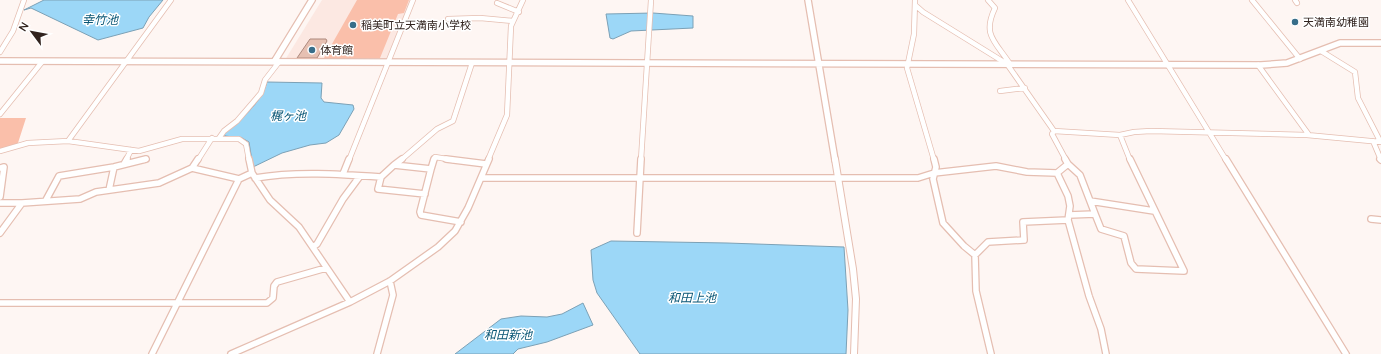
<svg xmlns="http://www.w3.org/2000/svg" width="1381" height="354" font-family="'Nunito Sans','Noto Sans JP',sans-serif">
  <rect width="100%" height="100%" fill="#fef6f3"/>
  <path fill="#fce8e2" d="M322,0H411L386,60H285Z"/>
  <path fill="#fabfaa" d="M357,0H409L404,13L398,14L380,58H324Z
    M0,118H26L17,146L0,151Z"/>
  <path fill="#9cd7f7" stroke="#7ca1b6" d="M44,0H163L149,17L143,28L98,40L31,8L24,10Z
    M653,13L693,16V28L631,31L613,39L610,38L606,14Z
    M267,82L322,83L321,98L324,102L353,105L354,109L339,135L326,143L310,145L282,153L253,167L249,142L242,138L225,136L224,133C241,120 261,103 267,82Z
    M611,241L727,243L844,247L848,310L846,354H640L597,293L593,280L591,250Z
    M583,303L593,325L547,342L518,349L513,354H455L501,319L521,316L547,317L562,314Z"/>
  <path fill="#e6c0b2" stroke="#ad897d" d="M310,39H326L327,41L317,58H297Z"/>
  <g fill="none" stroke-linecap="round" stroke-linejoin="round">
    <g stroke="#e5beb1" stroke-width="6">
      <path id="minor-far1" d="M915,0L914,34L907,68L934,160
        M988,0L995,8C982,35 995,41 1010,64
        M1128,0L1226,160
        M1252,0L1300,59
        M1295,0L1297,3
        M497,3L519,12
        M915,5L923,12L1007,64L1054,131L1120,135L1134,132L1151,131L1307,135L1381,142
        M448,19L480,18L513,21
        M1321,51L1355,72L1358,98L1380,141
        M0,52L13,31L24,0
        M1258,65L1309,135
        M1000,91L1025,88
        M0,114L42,62
        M1054,131L1052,134L1066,160
        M1120,135L1130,160
        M219,138L224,131L237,121L261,93L265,80L279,62
        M68,141L171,0
        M1373,141L1381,160
        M0,151L28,143L68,141L139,151L182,139H239L246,144L249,160
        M126,160L131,150
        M144,160L146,159
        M198,160L212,138
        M349,160L413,0
        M401,160L437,129L453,121L472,63
        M434,160L435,157L453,160
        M488,160L507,115L511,26L523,0
        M641,160L651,0"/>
    </g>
    <g stroke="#e5beb1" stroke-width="8">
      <path id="minor" d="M249,159L252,173L270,200L299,227L350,302
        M446,159L486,164
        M934,159L936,167L933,179L943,223L964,246L975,255L976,291L991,354
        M1065,159L1068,164L1057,173L1068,196L1070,206L1068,220L1089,296L1101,329L1106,354
        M1226,159L1346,354
        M1380,159L1381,160
        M124,164L127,159
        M1068,164L1080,175L1090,201
        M394,165L402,159
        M0,168L4,167L0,197
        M192,168L198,159
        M431,169L420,212L421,215L461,222
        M343,174L349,159
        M381,177L378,189L425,194
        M255,178C296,171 339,174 381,177L394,165L431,169L434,159
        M481,178H918L934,173L996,166L1027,172L1057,173
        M109,190L114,167
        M46,200L59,176L114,167L146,159
        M0,203H22
        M1095,214L1090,201L1154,211
        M1069,215L1095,214L1101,229L1124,236L1131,263L1136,269L1184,271L1130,159
        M1371,219L1381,220
        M0,233L22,203L80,199L96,192L159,183L192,168L239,179
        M637,233L641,159
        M313,247L317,244L343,199L360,176
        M975,255L988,242L1024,240L1023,222L1068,220
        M0,303H267L273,298L274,286L277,282L326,268
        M152,354L239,179L252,173
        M231,354L350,302L390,281L438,247L455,231L468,208L489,159
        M377,354L393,295L390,281"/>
    </g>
    <g stroke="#e5beb1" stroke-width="8">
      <path id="tertiary-far1" d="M808,0L835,160
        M0,61L1261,65L1287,63L1340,43H1381
        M274,62L312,0"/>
    </g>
    <g stroke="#e5beb1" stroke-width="8">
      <path id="tertiary" d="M835,159L853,269L856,299L854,354"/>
    </g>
    <use href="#minor-far1" stroke="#fff" stroke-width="4.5"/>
    <use href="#minor" stroke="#fff" stroke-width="5.5"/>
    <use href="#tertiary-far1" stroke="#fff" stroke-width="5.5"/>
    <use href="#tertiary" stroke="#fff" stroke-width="6"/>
  </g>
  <g fill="#376d89" stroke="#fff" stroke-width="1.5">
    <circle cx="1295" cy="22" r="4"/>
    <circle cx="353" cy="25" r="4"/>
    <circle cx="312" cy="50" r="4"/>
  </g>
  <g text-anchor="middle" stroke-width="3" stroke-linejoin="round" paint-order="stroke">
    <g font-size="11" fill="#31231e" stroke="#fff" text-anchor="start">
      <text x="1303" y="26">天満南幼稚園</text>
      <text x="361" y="29">稲美町立天満南小学校</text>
      <text x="320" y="54">体育館</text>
    </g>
    <g font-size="12" font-style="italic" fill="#095675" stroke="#fff">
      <text x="100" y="24">幸竹池</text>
      <text x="288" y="120">梶ヶ池</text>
      <text x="692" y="302">和田上池</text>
      <text x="508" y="339">和田新池</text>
    </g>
  </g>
  <g transform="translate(32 32) rotate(302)" stroke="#ffffff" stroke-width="3" paint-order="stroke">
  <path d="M0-3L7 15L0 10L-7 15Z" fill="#31231e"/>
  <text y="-6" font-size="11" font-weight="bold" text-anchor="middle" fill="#31231e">N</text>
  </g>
</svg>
